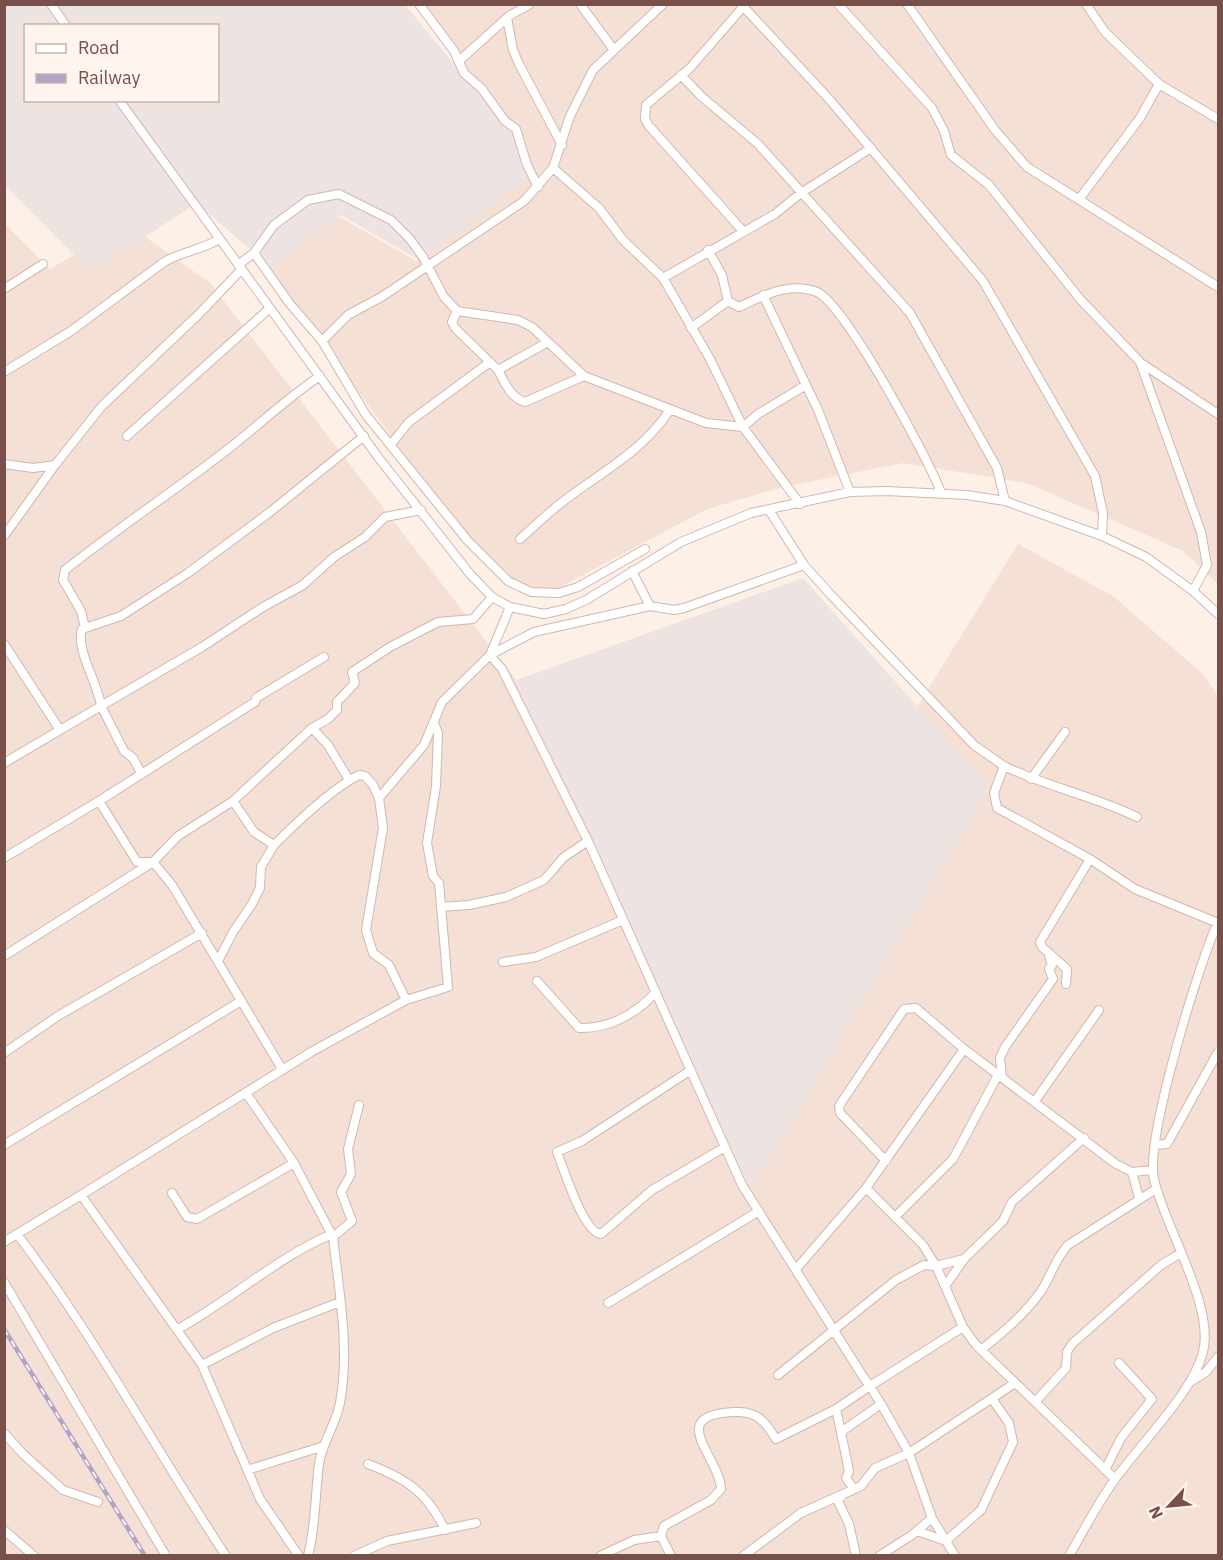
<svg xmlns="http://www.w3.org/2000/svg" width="1223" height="1560" font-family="'IBM Plex Sans',sans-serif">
  <rect width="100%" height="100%" fill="#fdf0e7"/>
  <path fill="#f5e0d5" d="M416,5H1218V584L1183,551L1027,483L903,463L783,487L707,509L555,590L512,583L478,555L269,270L338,216L416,261L538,170Z
    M4,223L50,269L127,224L210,283L516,680L748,1193L784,1137L834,1049L990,788L917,707L1018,544L1113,596L1205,676L1218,697V1555H5Z"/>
  <path fill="#ede4e1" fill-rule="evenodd" d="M4,5H405L541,169L419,260L341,215L272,269L197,203L91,272L5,185ZM26,26H218V100H26Z
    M803,578L990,788L834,1049L784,1137L748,1193L516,680Z"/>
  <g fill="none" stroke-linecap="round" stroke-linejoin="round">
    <g stroke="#d2b7af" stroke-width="10">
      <path id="minor" d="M51,4L66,26
        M419,4L454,51L464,73L482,89L505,121L516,129L527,165L538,187
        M580,4L614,50
        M741,4L829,99L983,281L1095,476L1103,513L1102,536
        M838,4L932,108L944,131L951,155L989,185L1080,299L1140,362L1201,532L1207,565L1193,591
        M907,4L995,130L1027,167L1218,287
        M1086,4L1105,32L1159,84L1218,119
        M507,18L513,50L519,64L562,145
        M459,61L509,16L530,4
        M681,75L702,97L758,144L910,313L997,468L1005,501
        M119,100L378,457L470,574L492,597L510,607L544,614L566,609L586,600L681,542L751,513L850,492L886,491L967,495L1005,501L1102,536L1146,557L1193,591L1218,614
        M553,168L599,208L623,240L663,278L710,359L743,427L800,504
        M1080,198L1140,118L1159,84
        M742,230L649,126L645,119L646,105L690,68L743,7
        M708,250L722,275L728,301
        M254,253L290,304L322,341L366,415L468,541L508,581L531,592L559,593L578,587L645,549
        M238,265L254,253L274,225L308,200L339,194L391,220L410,239L423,257L444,297L457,311L518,320L532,327L584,376L706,423L743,427L758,414L806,385
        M663,278L775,214L801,193L871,148
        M4,289L43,264
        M763,295L818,410L850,492
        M457,311L452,322L455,328L498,370L548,342
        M691,328L728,301L739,307C762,296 790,281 817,292C844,303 930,461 941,493
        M322,341L348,315L383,296L524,201L553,168L570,116L593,70L663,4
        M1141,363L1218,414
        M498,370C504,382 511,398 525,402L584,376
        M4,372L71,331L164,262C183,251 200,251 219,239
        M127,436L270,308
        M392,443L409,422L490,362
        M4,464L33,468L55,465
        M769,510L804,565L831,595L974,745L1004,766L994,793L997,808L1090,859
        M4,536L55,465L102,406L198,315L241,270
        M520,539C536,525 552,509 569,497C608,468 642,451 670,410
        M632,571L650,606
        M85,628L81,611L63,580L65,570C118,528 174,491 227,450C259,425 287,398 320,376
        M4,644L60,730
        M490,655L502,669L588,841L742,1185L864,1378L870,1386L963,1327L976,1345L1115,1479
        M490,655L510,607
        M312,728L328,745L349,780
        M4,763L101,706C98,683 75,649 82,629L121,616L188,573L270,512L364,436
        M1004,766C1047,787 1094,796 1137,817
        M141,773L133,758L124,751L101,706L202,647L263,607L303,585L334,557L365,537L385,517L421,510
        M1031,779L1065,732
        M379,798L424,745L442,702L490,655L534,632L650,606L674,610L684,608L804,565
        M99,801L255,702L256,698L324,657
        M274,845C296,823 333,788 359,775L365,776L373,785L379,798L383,828L366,930L373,953L389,965L406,1000
        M4,858L99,801L137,862H153L172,885L282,1069
        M441,907L469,905L506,897L544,880L564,857L588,841
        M4,956L153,862L178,836L233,801L312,728L328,719L337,710V702L355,683L352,672L390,647L438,622L473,619L492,597
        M218,961L233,932L252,904L260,888L261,867L274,845L254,832L233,801
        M503,962L536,957L623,920
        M537,981L579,1028C609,1029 636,1014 656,992
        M1066,984L1067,969L1042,947L1040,942L1090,859L1135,889L1218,923
        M4,1053L58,1016L202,933
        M691,1070L582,1141L557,1152C564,1169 583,1232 601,1234L652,1190L725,1147
        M1002,1077L1000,1058L1005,1047L1053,979L1049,969L1052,965L1049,955
        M246,1093L294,1163L333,1237
        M1035,1101L1099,1010
        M4,1145L241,1001
        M1155,1145L1167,1144L1218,1052
        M886,1161L840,1113L839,1106L904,1009L916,1008L964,1049L1116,1164L1132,1172L1152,1170
        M1132,1172L1139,1198
        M866,1188L923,1245L936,1266L963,1327
        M172,1193L187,1217L197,1219L294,1163
        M895,1217L953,1159L998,1075
        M17,1234C94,1335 155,1449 226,1556
        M4,1242L81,1195
        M797,1268L866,1188L964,1049
        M4,1282L166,1556
        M946,1285L964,1259L1003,1221L1012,1202L1084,1138
        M608,1303L759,1211
        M178,1329C231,1300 276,1258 332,1234
        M981,1350C1002,1333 1023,1316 1039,1294C1051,1278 1054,1260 1068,1245L1156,1189
        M202,1365L273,1328L340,1302
        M778,1375L896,1280L924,1265L936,1266L964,1259
        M1190,1382L1206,1372L1218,1357
        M1035,1402L1066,1368L1067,1352L1072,1344L1161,1265L1181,1253
        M881,1404L909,1453L932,1518L955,1556
        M841,1432L836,1409L870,1386L881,1404L841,1432L849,1471L846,1478L854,1489L851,1491
        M4,1433L23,1454L63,1490L98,1502
        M368,1464C407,1479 427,1492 445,1530
        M247,1470L324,1446
        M1105,1470L1121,1438L1152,1399L1119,1363
        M841,1497L837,1499L849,1524L856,1556
        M4,1530L34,1556
        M917,1531L946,1541L981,1510L1013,1442L1009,1423L992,1399
        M299,1556L260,1499L202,1365L81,1195L311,1052L406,1000L448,987L439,883L433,876L427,843L436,786L438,733L434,723
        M308,1556C316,1526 315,1494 319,1464C322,1443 336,1424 340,1403C350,1349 339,1291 333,1237L352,1221L341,1192L351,1174L348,1149L359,1105
        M354,1556L387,1541L476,1523
        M600,1556L634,1540L661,1536
        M671,1556L661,1536L664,1526L711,1500L721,1489C720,1457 663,1414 736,1412C758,1411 766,1423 776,1439L836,1409
        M743,1556L801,1513L861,1486L875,1468L909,1453L1015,1383
        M879,1556L912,1535L932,1518
        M1069,1556C1084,1530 1098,1502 1116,1478C1141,1443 1193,1392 1203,1352C1215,1306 1164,1226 1154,1179C1145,1139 1199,963 1218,922"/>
    </g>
    <use href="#minor" stroke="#fff" stroke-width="8"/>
    <g stroke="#afa4c8" stroke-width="4.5">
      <path id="rail" d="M4,1329L145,1556"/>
    </g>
    <use href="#rail" stroke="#fff5ee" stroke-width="2" stroke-dasharray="7" stroke-linecap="butt"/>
  </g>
  <rect width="1223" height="1560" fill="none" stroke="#78504a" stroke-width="12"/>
  <rect x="24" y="24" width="195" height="78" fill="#fff5ee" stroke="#c9b3ac" stroke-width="1.5"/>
  <rect x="36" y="44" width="30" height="9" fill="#ffffff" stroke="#c9b3ac" stroke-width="1.5"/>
  <text x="78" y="54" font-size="18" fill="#78504a">Road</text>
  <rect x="36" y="74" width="30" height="9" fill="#afa4c8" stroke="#c9b3ac" stroke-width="1.5"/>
  <text x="78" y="84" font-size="18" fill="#78504a">Railway</text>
  <g transform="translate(1169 1506) rotate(244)" stroke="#fff5ee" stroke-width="4.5" paint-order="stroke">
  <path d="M0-4.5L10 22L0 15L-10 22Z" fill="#78504a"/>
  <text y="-9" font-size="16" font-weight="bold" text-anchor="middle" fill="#78504a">N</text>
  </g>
</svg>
